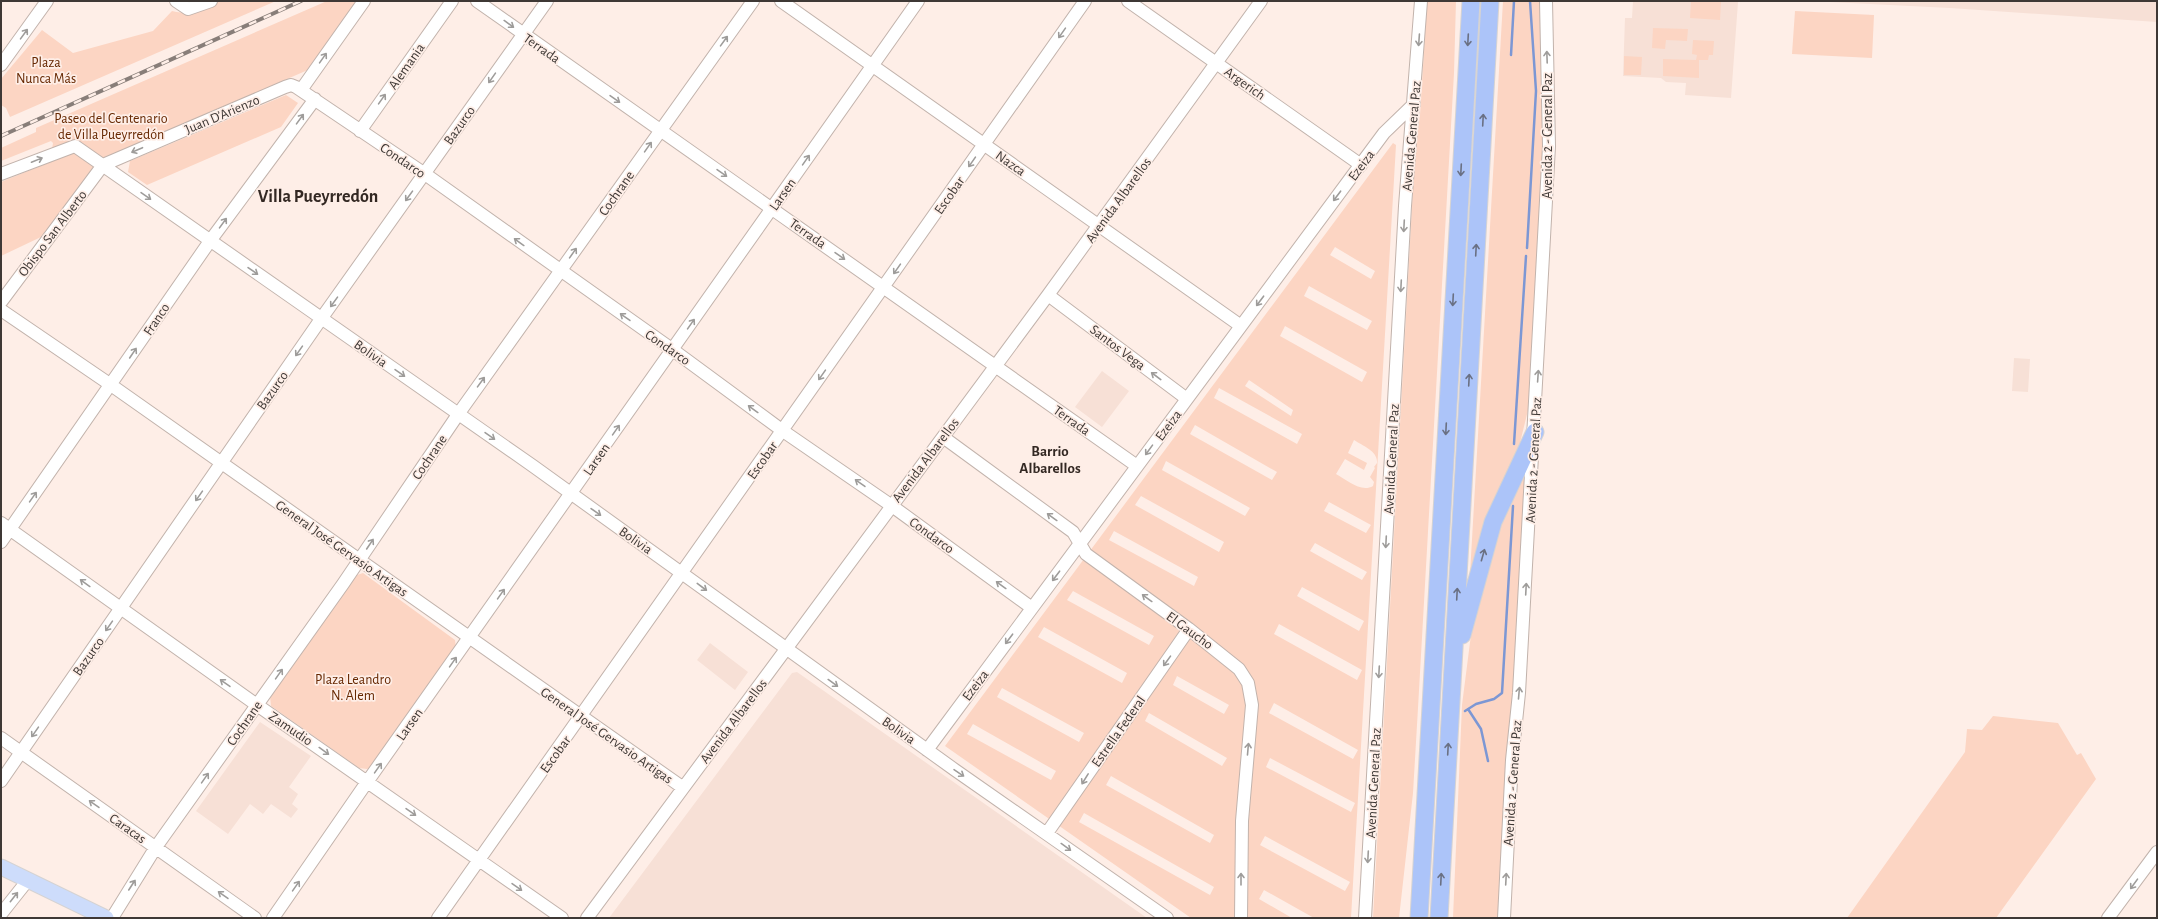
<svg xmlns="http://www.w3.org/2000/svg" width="2158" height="919" font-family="'Alegreya Sans',sans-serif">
  <rect width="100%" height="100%" fill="#feeee7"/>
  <path fill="#f7e0d6" d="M1633,1L1738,2L1731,98L1685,95L1686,83L1666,82L1661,78L1623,76L1625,18H1632Z
    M1810,1H2157V22L1950,8Z
    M2014,358L2030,359L2028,392L2012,391Z
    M1102,371L1129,391L1102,427L1075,407Z
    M710,643L748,672L735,690L697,660Z
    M797,672L1147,918H609L792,673Z
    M260,722L311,756L289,787L298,794L292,804L298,809L291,818L271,804L263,814L250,804L228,834L196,811Z"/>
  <path fill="#fcd5c3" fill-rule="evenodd" d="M218,1H276L10,117L6,108L1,105V79L42,30L73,53L153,31L172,11C189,15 204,11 218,1Z
    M327,1H358L310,69L105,159L99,158L71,141L52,149L53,143L51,141L1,161V148L36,132V128Z
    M1427,1H1456L1454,73L1418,708L1413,793L1399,918H1373L1415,151L1420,115Z
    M1503,1H1541L1543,147L1528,410L1519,447L1470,574Z
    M1691,1H1721L1720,20L1690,18Z
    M1795,11L1874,15L1872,58L1792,54Z
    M1653,28L1688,29L1687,41L1666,40L1665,49L1652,48Z
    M1693,40L1714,41L1713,55H1709L1708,60H1699V78L1663,76V59L1696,60L1697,55L1692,54Z
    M1624,56L1642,57L1641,75H1624Z
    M286,95L298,103L281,127L147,185L128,172L130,161Z
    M1393,143L1396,145L1351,918H1314L1264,890L1259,899L1292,918H1191L945,746ZM1335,247L1375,271L1371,279L1330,255ZM1309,286L1372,321L1367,330L1304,296ZM1285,326L1367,372L1362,382L1280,336ZM1249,380L1293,410L1291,416L1245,386ZM1219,388L1302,434L1297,444L1214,398ZM1195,425L1277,472L1272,480L1190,434ZM1354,440C1363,446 1378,451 1377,463L1374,467L1375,468L1370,477L1374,482L1373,486C1361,493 1347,480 1336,474L1345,459L1364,470L1367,463L1348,453ZM1166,461L1250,508L1245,516L1162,470ZM1141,496L1224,542L1219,552L1135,505ZM1329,502L1371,525L1366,533L1324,511ZM1114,531L1198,577L1194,586L1109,540ZM1315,543L1367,572L1362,580L1310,551ZM1302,587L1364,621L1359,631L1297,596ZM1073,591L1154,636L1149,645L1067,600ZM1279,624L1362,670L1357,680L1274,634ZM1044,627L1127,673L1122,683L1038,637ZM1177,676L1229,705L1224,714L1173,685ZM1002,688L1084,733L1079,742L997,697ZM1274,703L1358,750L1353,759L1269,713ZM1149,713L1227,758L1222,766L1145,721ZM973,724L1056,771L1051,780L967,734ZM1270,758L1355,803L1351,812L1266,767ZM1111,776L1214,835L1210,843L1106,785ZM1084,813L1214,887L1210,895L1079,822ZM1265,836L1350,882L1345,891L1260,845Z
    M75,152L96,165L68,204L41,237L1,256V182Z
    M1526,467L1500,918H1453L1462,705L1472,627L1500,527Z
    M363,573L455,640L456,649L373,767L367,769L359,768L271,706L270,696L357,575Z
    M1993,716L2058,723L2077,755L2081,753L2096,779L1996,918H1847L1965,752L1967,729L1982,730Z"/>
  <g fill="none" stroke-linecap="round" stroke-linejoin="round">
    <path stroke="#7c97d4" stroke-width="2.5" d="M1511,55L1514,1
      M1527,248L1536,91L1530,1
      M1514,444L1526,256
      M1468,709L1481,729L1488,761
      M1465,711L1476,704L1494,699L1502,693L1513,506"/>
    <g stroke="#c2b3ac" stroke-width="14">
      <path id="minor" d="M176,1L188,9L211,1
        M477,1L1137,466
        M781,1L1241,326
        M1128,1L1361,165
        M1,65L47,1
        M301,90L364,1
        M360,131L452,1
        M103,165L285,87L291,85L296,87L425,174L673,350L783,431L892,506L1032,608
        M1,174L75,146L533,466L955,770L1167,918
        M1048,295L1187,399
        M1,302L103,165
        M1,310L111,385L682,787
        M943,437L1073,532L1086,554L1189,629L1239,669L1248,683L1252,705L1242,821L1241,918
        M1,523L257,705L562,918
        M1,542L210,241L315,99
        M1,738L255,918
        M927,750L1384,133L1414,104
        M1,781L321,319L547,1
        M1047,833L1189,629
        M1,914L28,880
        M112,918L156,847L343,584L459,413L753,1
        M273,918L367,782L918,1
        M438,918L1085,1
        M587,918L1048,295L1261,1
        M1365,918L1405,206L1421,1
        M1504,918L1512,760L1519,693L1549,146L1546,1
        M2108,918L2157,852"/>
    </g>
    <g stroke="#d5d3d3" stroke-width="17">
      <path id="major" d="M1,867L106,918"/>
    </g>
    <g stroke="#d5d3d3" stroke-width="19">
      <path id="highway" d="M1462,635L1493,522L1535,432
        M1419,918L1471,1
        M1439,918L1490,1"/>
    </g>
    <use href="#minor" stroke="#fff" stroke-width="12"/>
    <use href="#major" stroke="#cddcfb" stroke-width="15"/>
    <use href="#highway" stroke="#acc4f9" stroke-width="17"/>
    <g stroke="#887e79" stroke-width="4">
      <path id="rail" d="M1,136L301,1"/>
    </g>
    <use href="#rail" stroke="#feeee7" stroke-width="2.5" stroke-dasharray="8" stroke-linecap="butt"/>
  </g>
  <defs><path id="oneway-shaft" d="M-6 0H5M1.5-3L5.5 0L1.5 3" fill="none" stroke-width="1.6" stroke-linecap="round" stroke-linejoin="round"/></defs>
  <g stroke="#9e9c9a">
    <use href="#oneway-shaft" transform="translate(509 24) rotate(36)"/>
    <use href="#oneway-shaft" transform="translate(1062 33) rotate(125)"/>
    <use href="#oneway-shaft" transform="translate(24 34) rotate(-54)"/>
    <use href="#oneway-shaft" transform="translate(1419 40) rotate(94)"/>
    <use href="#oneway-shaft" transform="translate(724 41) rotate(-54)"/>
    <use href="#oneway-shaft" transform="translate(1547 57) rotate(-92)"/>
    <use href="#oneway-shaft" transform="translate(323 58) rotate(-55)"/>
    <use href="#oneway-shaft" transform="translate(492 78) rotate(125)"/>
    <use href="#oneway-shaft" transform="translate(382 99) rotate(-55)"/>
    <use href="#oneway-shaft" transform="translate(615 99) rotate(35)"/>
    <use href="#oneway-shaft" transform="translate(300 119) rotate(-54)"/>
    <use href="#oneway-shaft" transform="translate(648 147) rotate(-55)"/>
    <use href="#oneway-shaft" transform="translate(137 150) rotate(157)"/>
    <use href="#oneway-shaft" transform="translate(37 160) rotate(-22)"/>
    <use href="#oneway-shaft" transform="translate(806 160) rotate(-55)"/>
    <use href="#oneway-shaft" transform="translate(972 162) rotate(125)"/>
    <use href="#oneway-shaft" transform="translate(722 173) rotate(35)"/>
    <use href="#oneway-shaft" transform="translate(146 196) rotate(35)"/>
    <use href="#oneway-shaft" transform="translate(409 196) rotate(126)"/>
    <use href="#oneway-shaft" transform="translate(1337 196) rotate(127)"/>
    <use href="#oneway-shaft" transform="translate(223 223) rotate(-54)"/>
    <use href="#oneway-shaft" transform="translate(1404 226) rotate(93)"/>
    <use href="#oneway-shaft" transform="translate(519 242) rotate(-144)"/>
    <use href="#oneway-shaft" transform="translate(573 253) rotate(-55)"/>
    <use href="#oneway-shaft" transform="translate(840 256) rotate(35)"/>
    <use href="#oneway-shaft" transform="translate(897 269) rotate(125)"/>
    <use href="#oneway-shaft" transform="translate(253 271) rotate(35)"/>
    <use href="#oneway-shaft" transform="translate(1401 286) rotate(93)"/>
    <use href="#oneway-shaft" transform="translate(1260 301) rotate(127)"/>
    <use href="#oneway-shaft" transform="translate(334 302) rotate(126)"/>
    <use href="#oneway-shaft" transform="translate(625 317) rotate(-145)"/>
    <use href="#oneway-shaft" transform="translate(691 324) rotate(-55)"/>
    <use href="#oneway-shaft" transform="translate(299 351) rotate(125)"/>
    <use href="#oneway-shaft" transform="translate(133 353) rotate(-56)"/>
    <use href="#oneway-shaft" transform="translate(400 373) rotate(35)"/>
    <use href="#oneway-shaft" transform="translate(822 375) rotate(125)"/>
    <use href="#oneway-shaft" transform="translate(1156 376) rotate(-143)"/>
    <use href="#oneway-shaft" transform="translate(1538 376) rotate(-86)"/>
    <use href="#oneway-shaft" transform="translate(481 382) rotate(-54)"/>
    <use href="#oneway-shaft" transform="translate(753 409) rotate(-144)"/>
    <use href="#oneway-shaft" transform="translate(616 430) rotate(-55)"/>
    <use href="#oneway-shaft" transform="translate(490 436) rotate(35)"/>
    <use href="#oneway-shaft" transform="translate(1149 450) rotate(126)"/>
    <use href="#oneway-shaft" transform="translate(860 483) rotate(-145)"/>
    <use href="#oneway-shaft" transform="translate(199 496) rotate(125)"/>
    <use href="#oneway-shaft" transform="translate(33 497) rotate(-55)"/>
    <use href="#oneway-shaft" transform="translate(596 512) rotate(35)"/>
    <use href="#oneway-shaft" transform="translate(1052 517) rotate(-144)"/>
    <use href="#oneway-shaft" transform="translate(1386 542) rotate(93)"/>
    <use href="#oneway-shaft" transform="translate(370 544) rotate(-56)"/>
    <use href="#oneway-shaft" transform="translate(1056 576) rotate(127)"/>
    <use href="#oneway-shaft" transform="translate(85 583) rotate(-144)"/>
    <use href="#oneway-shaft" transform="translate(1001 585) rotate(-144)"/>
    <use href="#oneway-shaft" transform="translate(702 587) rotate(37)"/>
    <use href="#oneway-shaft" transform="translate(1526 589) rotate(-87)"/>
    <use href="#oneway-shaft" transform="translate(501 594) rotate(-55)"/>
    <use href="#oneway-shaft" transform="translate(1147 598) rotate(-144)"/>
    <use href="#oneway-shaft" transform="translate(109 626) rotate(125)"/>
    <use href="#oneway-shaft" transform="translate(1009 639) rotate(127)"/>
    <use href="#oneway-shaft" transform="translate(1167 661) rotate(126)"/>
    <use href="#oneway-shaft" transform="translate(453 662) rotate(-55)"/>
    <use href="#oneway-shaft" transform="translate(1379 672) rotate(93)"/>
    <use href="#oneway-shaft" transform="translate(279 674) rotate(-55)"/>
    <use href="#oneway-shaft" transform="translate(225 683) rotate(-145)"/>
    <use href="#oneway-shaft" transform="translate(833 683) rotate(36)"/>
    <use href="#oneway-shaft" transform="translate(1519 693) rotate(-85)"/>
    <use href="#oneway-shaft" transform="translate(35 732) rotate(125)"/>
    <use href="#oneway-shaft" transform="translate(1248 749) rotate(-85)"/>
    <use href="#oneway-shaft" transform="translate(324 751) rotate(36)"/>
    <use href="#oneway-shaft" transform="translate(378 768) rotate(-55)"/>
    <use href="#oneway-shaft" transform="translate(959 773) rotate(34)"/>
    <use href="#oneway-shaft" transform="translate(205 778) rotate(-55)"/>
    <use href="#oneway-shaft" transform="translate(1085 779) rotate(122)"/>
    <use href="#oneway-shaft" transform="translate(94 804) rotate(-145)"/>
    <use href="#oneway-shaft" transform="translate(411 812) rotate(35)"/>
    <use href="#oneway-shaft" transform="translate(1066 847) rotate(36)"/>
    <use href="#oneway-shaft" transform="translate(1368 857) rotate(93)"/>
    <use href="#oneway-shaft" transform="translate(1241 879) rotate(-90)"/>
    <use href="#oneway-shaft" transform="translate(1506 879) rotate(-87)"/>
    <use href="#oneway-shaft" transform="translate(2134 884) rotate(126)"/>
    <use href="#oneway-shaft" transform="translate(132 885) rotate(-57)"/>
    <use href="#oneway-shaft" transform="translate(296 886) rotate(-55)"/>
    <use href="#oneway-shaft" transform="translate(517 887) rotate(35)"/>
    <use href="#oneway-shaft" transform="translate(223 895) rotate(-145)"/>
    <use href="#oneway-shaft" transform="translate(14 897) rotate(-52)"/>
  </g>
  <g stroke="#6a7083">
    <use href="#oneway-shaft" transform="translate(1468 40) rotate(93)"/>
    <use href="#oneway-shaft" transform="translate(1483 120) rotate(-87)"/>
    <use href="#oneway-shaft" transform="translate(1461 170) rotate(93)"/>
    <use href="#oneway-shaft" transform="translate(1476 250) rotate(-87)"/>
    <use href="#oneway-shaft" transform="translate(1453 300) rotate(93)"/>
    <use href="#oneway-shaft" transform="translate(1469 380) rotate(-87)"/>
    <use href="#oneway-shaft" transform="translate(1446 429) rotate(93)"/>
    <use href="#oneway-shaft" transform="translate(1483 555) rotate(-74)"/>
    <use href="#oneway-shaft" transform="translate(1457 594) rotate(-87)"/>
    <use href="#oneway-shaft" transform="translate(1448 749) rotate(-87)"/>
    <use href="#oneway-shaft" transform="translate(1441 879) rotate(-87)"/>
  </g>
  <g text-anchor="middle" stroke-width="3.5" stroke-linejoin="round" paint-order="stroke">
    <g font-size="14" fill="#3e3835" stroke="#feeee7">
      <text transform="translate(542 48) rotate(35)" y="5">Terrada</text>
      <text transform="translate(406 66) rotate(-55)" y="5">Alemania</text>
      <text transform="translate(1245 83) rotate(35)" y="5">Argerich</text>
      <text transform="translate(222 114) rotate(-23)" y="5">Juan D’Arienzo</text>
      <text transform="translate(459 125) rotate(-55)" y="5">Bazurco</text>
      <text transform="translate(1411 136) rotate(-85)" y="5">Avenida General Paz</text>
      <text transform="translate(1547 136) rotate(-90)" y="5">Avenida 2 - General Paz</text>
      <text transform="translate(403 160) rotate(34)" y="5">Condarco</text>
      <text transform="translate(1011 163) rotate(35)" y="5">Nazca</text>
      <text transform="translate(1361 165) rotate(-53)" y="5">Ezeiza</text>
      <text transform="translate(616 193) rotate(-55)" y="5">Cochrane</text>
      <text transform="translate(782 194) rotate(-55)" y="5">Larsen</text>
      <text transform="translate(949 195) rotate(-55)" y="5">Escobar</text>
      <text transform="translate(1118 200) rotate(-54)" y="5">Avenida Albarellos</text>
      <text transform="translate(52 233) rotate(-53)" y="5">Obispo San Alberto</text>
      <text transform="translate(808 233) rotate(35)" y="5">Terrada</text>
      <text transform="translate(156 319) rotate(-56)" y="5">Franco</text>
      <text transform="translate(668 347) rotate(35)" y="5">Condarco</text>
      <text transform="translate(1118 347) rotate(37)" y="5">Santos Vega</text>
      <text transform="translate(371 353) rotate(35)" y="5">Bolivia</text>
      <text transform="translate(272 390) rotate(-55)" y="5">Bazurco</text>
      <text transform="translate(1072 420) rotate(35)" y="5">Terrada</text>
      <text transform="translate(1168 425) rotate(-53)" y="5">Ezeiza</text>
      <text transform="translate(429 457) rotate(-56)" y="5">Cochrane</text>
      <text transform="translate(596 459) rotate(-55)" y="5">Larsen</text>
      <text transform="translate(1391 459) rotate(-87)" y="5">Avenida General Paz</text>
      <text transform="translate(762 460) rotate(-55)" y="5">Escobar</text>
      <text transform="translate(925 460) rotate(-53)" y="5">Avenida Albarellos</text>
      <text transform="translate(1533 460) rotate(-87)" y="5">Avenida 2 - General Paz</text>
      <text transform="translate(932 535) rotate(36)" y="5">Condarco</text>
      <text transform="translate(636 540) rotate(35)" y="5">Bolivia</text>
      <text transform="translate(342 548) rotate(35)" y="5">General José Gervasio Artigas</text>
      <text transform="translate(1190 630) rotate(36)" y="5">El Gaucho</text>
      <text transform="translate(88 656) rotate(-55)" y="5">Bazurco</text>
      <text transform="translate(975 685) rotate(-53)" y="5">Ezeiza</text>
      <text transform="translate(733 721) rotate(-53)" y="5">Avenida Albarellos</text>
      <text transform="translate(244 723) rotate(-55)" y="5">Cochrane</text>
      <text transform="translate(409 724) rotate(-55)" y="5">Larsen</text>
      <text transform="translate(291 728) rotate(34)" y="5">Zamudio</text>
      <text transform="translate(899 730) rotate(35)" y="5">Bolivia</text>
      <text transform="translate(1118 731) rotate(-55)" y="5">Estrella Federal</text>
      <text transform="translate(607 735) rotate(35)" y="5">General José Gervasio Artigas</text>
      <text transform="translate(555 754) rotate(-54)" y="5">Escobar</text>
      <text transform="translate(1373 783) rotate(-87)" y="5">Avenida General Paz</text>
      <text transform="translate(1512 783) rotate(-86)" y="5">Avenida 2 - General Paz</text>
      <text transform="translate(128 828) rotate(35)" y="5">Caracas</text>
    </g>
    <g font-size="14" fill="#662700" stroke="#feeee7">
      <text x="46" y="67">Plaza<tspan x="46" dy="16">Nunca Más</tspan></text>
      <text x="111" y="123">Paseo del Centenario<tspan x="111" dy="16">de Villa Pueyrredón</tspan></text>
      <text x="353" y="684">Plaza Leandro<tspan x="353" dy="16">N. Alem</tspan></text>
    </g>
    <g font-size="15" font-weight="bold" fill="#332823" stroke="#feeee7">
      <text x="1050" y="456">Barrio<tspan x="1050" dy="17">Albarellos</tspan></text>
    </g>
    <g font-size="18" font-weight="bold" fill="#332823" stroke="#feeee7">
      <text x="318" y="202">Villa Pueyrredón</text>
    </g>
  </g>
  <rect width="2158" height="919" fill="none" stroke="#3e3835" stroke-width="4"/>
</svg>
